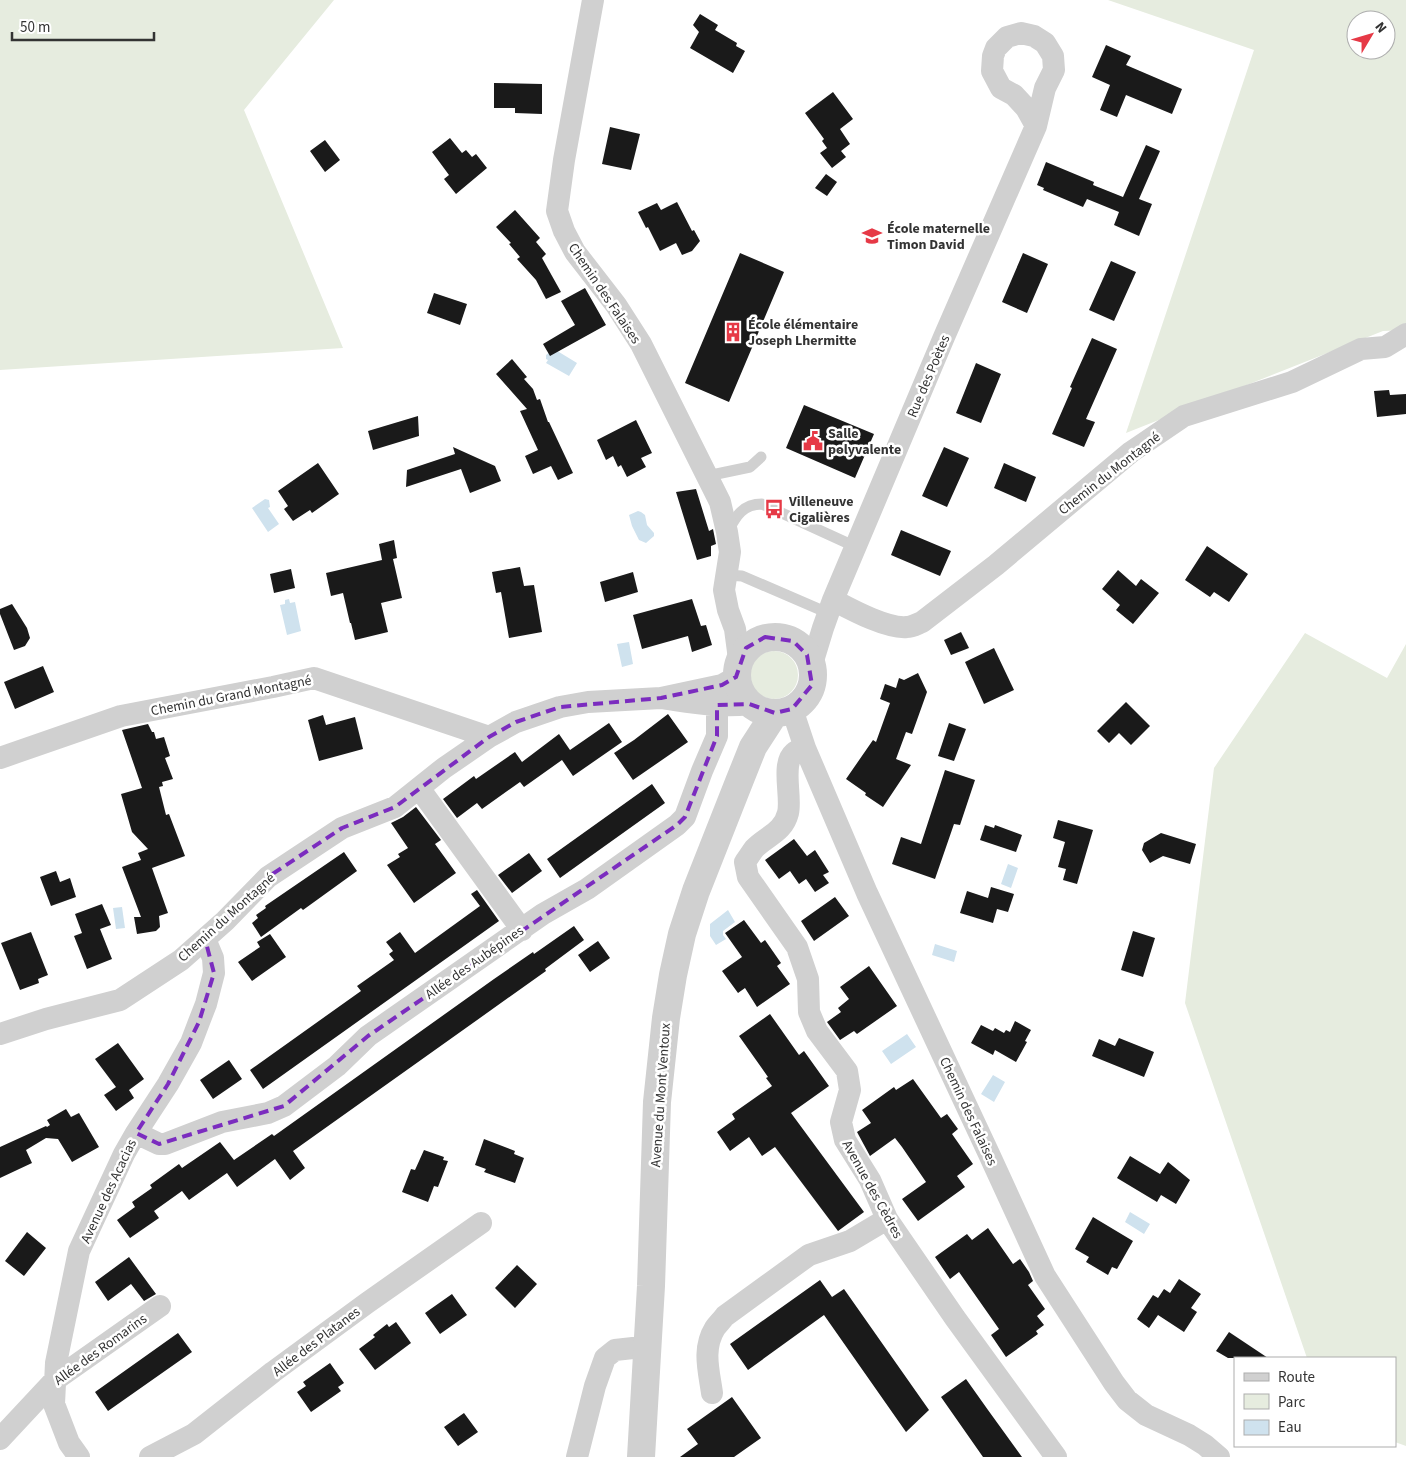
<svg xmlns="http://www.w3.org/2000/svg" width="1406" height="1457" font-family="'Source Sans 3',sans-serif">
  <rect width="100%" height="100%" fill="#fff"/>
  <path fill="#e6ecdf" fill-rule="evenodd" d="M0 0H334L244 110 343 348 0 370Z
    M1108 0H1406V330L1383 331 1126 433 1254 50ZM1356 20H1386V50H1356Z
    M1305 633 1387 678 1406 644V1446L1395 1442V1358H1307L1185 1003 1214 768Z
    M750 675a24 24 0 1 1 48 0a24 24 0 1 1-48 0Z"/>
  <path fill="#cfe2ee" d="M554 349 577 363 569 376 546 363 548 360 546 359V355Z
    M265 499 269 500 270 507 268 508 279 524 268 532 252 508Z
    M638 511 641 512 645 515 647 525 654 533V536L646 543 639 540 632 526 629 515Z
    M289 599 290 603 295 602 301 631 287 635 280 605 285 604V600Z
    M629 642 633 664 622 667 617 644Z
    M1008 864 1018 868 1011 888 1001 884Z
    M122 907 125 928 116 929 113 908Z
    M728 910 735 922 723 931V935L726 939 716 945 710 936V924Z
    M935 944 957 951 954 962 932 955Z
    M907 1034 916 1047 891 1064 882 1051Z
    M993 1075 1005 1082 994 1102 981 1094Z
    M1130 1212 1150 1224 1144 1234 1125 1222Z"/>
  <path fill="#1a1a1a" d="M700 14 718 25 715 30 737 43 736 46 745 51 733 73 690 48 699 32 693 25Z
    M1106 45 1131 56 1126 65 1182 89 1172 114 1126 95 1117 117 1100 110 1110 85 1092 77Z
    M494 83 542 84V114L515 113V108H494Z
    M833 92 853 119 840 129 850 144 841 151 846 157 832 168 820 153 827 148 822 141 824 139 805 113Z
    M610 127 640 134 631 170 602 164Z
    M450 138 462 153 466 150 472 157 476 154 487 168 456 194 444 179 449 175 432 152Z
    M325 140 340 160 325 172 310 151Z
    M1146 145 1160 151 1139 199 1152 204 1139 236 1114 225 1119 212 1087 199 1083 207 1043 190 1044 188 1037 185 1046 162 1094 182 1093 185 1123 197Z
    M826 174 837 182 827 196 815 188Z
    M677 202 692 231 694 230 700 241 692 251 682 255 676 243 660 251 648 227 646 228 638 212 657 203 661 210Z
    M515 210 540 238 536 242 546 254 542 258 561 292 546 299 536 280 517 259 520 257 509 244 511 243 496 227Z
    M740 253 784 272 729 402 685 383Z
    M1023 253 1048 264 1027 313 1002 302Z
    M1111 261 1136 272 1114 321 1089 310Z
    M585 288 606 325 550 356 543 344 575 325 561 301Z
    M434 293 467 304 460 325 427 313Z
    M1092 338 1117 349 1086 419 1095 422 1084 447 1052 434 1072 388 1070 387Z
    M512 359 527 377 524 379 533 389 537 400 540 399 548 422H549L573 473 558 480 551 466 533 474 525 456 538 450 520 411 527 409 496 374Z
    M976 363 1001 374 981 423 956 413Z
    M1389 390 1390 395 1406 394V414L1377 417 1374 391Z
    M804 405 874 434 855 478 786 448Z
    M418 416 419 436 373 450 368 431Z
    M636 420 652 453 641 458 646 467 627 477 621 465 618 467 613 456 606 460 597 440Z
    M453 447 495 466 501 481 470 493 461 469 406 487 407 470 455 454Z
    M944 447 969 458 947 507 922 496Z
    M318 463 339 494 312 513 310 510 293 521 284 509 288 506 278 491Z
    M1004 463 1036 477 1026 502 994 488Z
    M696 489 709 531 713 529 716 544 711 546V556L697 560 676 492Z
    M901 530 951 551 940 576 891 555Z
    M394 540 397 558 393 559 402 598 381 603 388 632 355 640 351 623H350L343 593 331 596 326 573 382 560 379 544Z
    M1207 546 1248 574 1229 602 1214 592 1210 597 1185 580Z
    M520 567 524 586 534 585 542 632 509 638 501 592 496 593 492 572Z
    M291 569 295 588 274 593 270 574Z
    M1118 570 1136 586 1141 579 1159 593 1133 624 1116 610 1120 605 1102 589Z
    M633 572 638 592 605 602 600 582Z
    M692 599 701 626 706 625 712 645 692 652 688 636 642 649 633 615Z
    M12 604 27 628 30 638 25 646 14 650 0 614V609Z
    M961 632 969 648 951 655 944 640Z
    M994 648 1014 690 984 704 965 662Z
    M43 666 54 692 15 709 4 682Z
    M918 673 927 692 912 734 906 732 896 759 911 765 883 807 865 795 866 793 846 779 873 740 876 742 890 703 880 699 885 684 896 688 899 678 904 680Z
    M1126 702 1150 726 1131 745 1119 733 1109 743 1097 731Z
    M668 714 688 742 633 780 614 753 634 740Z
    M323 715 326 725 355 717 363 749 319 761 308 720Z
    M609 723 622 742 573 776 562 760 524 787 520 782 482 809 477 803 457 818 443 799 474 776 476 779 515 752 522 762 559 734 570 750Z
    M949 723 966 729 954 761 938 756Z
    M148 724 152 732H154L156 739 164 737 170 756 165 758 173 779 162 782 163 786 159 787 166 815 169 814 185 856 152 868 168 913 159 916 160 927 156 931 137 934 134 917H141L122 867 141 860 138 853 148 849 132 832 121 794 142 788 122 730Z
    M945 770 975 780 960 825 954 824 935 879 892 864 901 837 921 844Z
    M652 784 665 803 560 878 547 859Z
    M416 807 441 840 435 844 456 873 414 903 387 865 400 857 398 854 408 848 391 823 403 817Z
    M1058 820 1093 830 1077 884 1063 880 1066 869 1058 867 1065 842 1053 838Z
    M985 825 994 828 995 825 1022 835 1016 852 980 840Z
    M1161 833 1196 844 1190 864 1163 856 1150 863 1142 850 1144 843Z
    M794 839 807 856 815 850 829 872 823 875 829 883 815 892 806 879 799 884 790 871 779 879 765 860Z
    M344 852 357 871 303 910 301 908 261 937 252 923 258 918 256 915 266 908 265 906Z
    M529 853 542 871 512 893 498 875Z
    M56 871 60 882 70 878 76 897 51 906 40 877Z
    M991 887 1014 894 1008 912 997 909 993 923 960 913 967 891 988 898Z
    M477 890 499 921 263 1089 250 1070 361 991 357 986 394 960 389 954 393 951 386 942 400 932 415 953 480 906 471 894Z
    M835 897 849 916 814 941 801 921Z
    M102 904 111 925 100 929 112 959 87 969 74 936 82 933 75 914Z
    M744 920 761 943 765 940 781 963 777 966 790 984 757 1007 745 988 738 993 722 971 742 957 725 933Z
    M574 926 584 940 545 969 546 971 293 1151 305 1168 290 1180 275 1159 237 1187 227 1173 189 1200 182 1191 154 1211 159 1218 130 1238 117 1220 135 1207 132 1202 152 1188 150 1185 179 1164 182 1168 220 1142 234 1160 272 1134 274 1136 494 979 533 952 534 954Z
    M1133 931 1155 938 1143 977 1121 970Z
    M31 932 48 975 38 979 39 983 20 990 1 943Z
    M270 934 286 957 252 981 238 962 260 947 257 942Z
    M598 941 610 958 590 972 578 955Z
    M869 966 897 1006 857 1034 854 1031 840 1040 827 1022 841 1012 838 1008 849 999 840 987Z
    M770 1014 799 1055 804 1051 829 1086 791 1113 864 1212 838 1231 775 1147 762 1156 749 1137 730 1151 717 1132 735 1119 732 1114 772 1086 766 1078 768 1077 739 1036Z
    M1015 1021 1031 1030 1025 1041 1027 1042 1016 1062 995 1050 993 1055 971 1043 981 1025 993 1031 995 1028 1004 1033 1006 1030 1010 1032Z
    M1119 1038 1154 1052 1144 1077 1092 1056 1099 1039 1115 1046Z
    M118 1043 144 1079 129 1090 134 1098 116 1111 104 1095 116 1087 95 1059Z
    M229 1060 242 1079 213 1099 200 1080Z
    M913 1079 941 1118 947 1114 958 1129 952 1134 973 1164 957 1176 965 1187 918 1221 902 1199 926 1182 902 1147 895 1138 870 1156 857 1132 871 1123 862 1110 894 1087 896 1090Z
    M66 1109 71 1117 79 1113 99 1147 72 1162 58 1139 46 1138 26 1150 32 1163 0 1178V1147L46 1126 47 1127 50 1125 47 1120Z
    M484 1139 515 1151 514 1154 524 1158 515 1183 484 1172 486 1169 475 1165Z
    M424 1150 444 1157 443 1160 448 1161 438 1187 434 1186 428 1202 402 1192 411 1169 415 1170Z
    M1130 1156 1160 1174 1168 1162 1190 1180 1176 1204 1161 1195 1157 1202 1117 1178Z
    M1093 1217 1133 1241 1117 1269 1112 1267 1108 1275 1086 1262 1089 1257 1075 1249Z
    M988 1228 1013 1264 1020 1259 1029 1272 1033 1281 1028 1285 1045 1309 1037 1316 1044 1325 1036 1331 1038 1334 1006 1357 991 1335 999 1329 959 1272 950 1279 935 1257 967 1234 972 1240Z
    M27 1232 46 1248 24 1276 5 1261Z
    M129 1257 156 1294 144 1301 131 1284 108 1301 95 1282Z
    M517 1265 537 1284 515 1308 495 1288Z
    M1179 1279 1201 1294 1191 1308 1197 1312 1184 1332 1158 1315 1149 1328 1137 1319 1153 1295 1158 1298 1164 1289 1170 1293Z
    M820 1280 832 1297 844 1289 929 1410 906 1432 824 1315 748 1370 730 1344Z
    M452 1294 467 1315 440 1334 425 1313Z
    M396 1322 411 1343 375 1370 359 1349 375 1337 373 1335 387 1324 389 1327Z
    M1229 1332 1268 1358H1228L1216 1351Z
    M178 1333 192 1352 108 1411 95 1392Z
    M330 1363 344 1383 338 1387 341 1391 311 1412 297 1392 306 1386 303 1382Z
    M966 1379 988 1410 1022 1457H983L941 1397Z
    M732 1397 761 1438 734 1457H680L698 1444 687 1429Z
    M464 1413 478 1432 458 1446 444 1427Z"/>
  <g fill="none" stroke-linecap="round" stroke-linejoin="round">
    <path stroke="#d0d0d0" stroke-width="11" d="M707 476 750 467 761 457
      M728 531C736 516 743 504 762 504L856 547
      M726 575 742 576 828 613"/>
    <path stroke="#d0d0d0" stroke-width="22" d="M593 0 564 160 557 211 564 231 575 252 616 305 641 344 720 502 727 532 730 552 724 590 728 610 735 629 739 659
      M833 600C852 610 887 629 907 627 912 627 917 624 922 622L996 565 1131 452 1184 416 1292 382 1361 349 1385 347 1406 334
      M812 664 823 628 833 600 944 337 1036 126 1045 88 1054 70 1053 56 1045 43 1034 36 1021 33 1007 37 996 48 993 56 992 71 1001 88 1014 95 1026 108 1036 126
      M736 677 722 685 661 698C690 702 720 708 749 704
      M792 709 805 748 867 893 989 1154 1045 1276 1114 1383 1127 1400 1146 1415 1189 1435 1205 1445 1219 1457
      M805 748C801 749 797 750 794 753 781 764 792 797 788 813 783 833 766 836 754 849 751 853 748 858 745 862L748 877 797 947 808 979 809 1012 817 1031 847 1071 850 1090 841 1122 845 1140 870 1180 887 1219 955 1318 1056 1457
      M0 758 121 716 273 687 314 678 489 737
      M419 788 522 930
      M0 1034 46 1019 120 1000 181 960 225 921 268 877 342 828 395 807 444 768 489 737 516 722 560 707 588 702 661 698
      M136 1133 159 1144H165L222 1122 268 1113 284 1106 337 1066 368 1036 543 914 587 889 677 825 685 817 702 771 717 736V697L722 685
      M712 1393C709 1371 702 1349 715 1328 718 1324 722 1320 725 1316L809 1255 850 1241 887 1219
      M0 1439 55 1380 160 1306
      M79 1457 69 1443 54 1404 56 1363 79 1251 124 1154 136 1133 168 1084 191 1043 199 1022 206 1004 214 973 213 958 205 939
      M150 1457 194 1434 273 1372 367 1303 481 1223
      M577 1457 595 1386 605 1358 615 1350 633 1348 646 1349"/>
    <path stroke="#d0d0d0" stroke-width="28" d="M737 675a38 38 0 1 1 76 0a38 38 0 1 1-76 0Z
      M641 1457 651 1286 657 1102 666 1018 673 975 682 934 696 891 739 782 753 747 775 713"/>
  </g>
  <path fill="none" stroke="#7b2cbf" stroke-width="4" stroke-dasharray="10 6" stroke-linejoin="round" d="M765 637 793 641 807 655 812 685 792 709 775 713 749 704 717 705V736L685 817 677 825 368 1036 284 1106 159 1144 136 1133 168 1084 199 1022 214 973 205 939 268 877 342 828 395 807 489 737 516 722 560 707 661 698 722 685 736 677 746 648Z"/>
  <defs>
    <symbol id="school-bare" viewBox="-9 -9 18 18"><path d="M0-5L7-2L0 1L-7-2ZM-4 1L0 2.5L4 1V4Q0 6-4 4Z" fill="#e63946" stroke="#fff" stroke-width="2.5" paint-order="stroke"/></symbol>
    <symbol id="building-bare" viewBox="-9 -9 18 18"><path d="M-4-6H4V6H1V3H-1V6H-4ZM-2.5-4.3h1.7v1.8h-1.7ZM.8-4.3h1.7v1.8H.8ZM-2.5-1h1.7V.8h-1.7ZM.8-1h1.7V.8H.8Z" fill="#e63946" stroke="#fff" stroke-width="2.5" paint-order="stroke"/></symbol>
    <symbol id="civic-bare" viewBox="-9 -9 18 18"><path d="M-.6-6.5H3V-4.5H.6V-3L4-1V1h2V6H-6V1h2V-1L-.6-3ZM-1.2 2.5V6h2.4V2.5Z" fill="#e63946" stroke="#fff" stroke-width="2.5" paint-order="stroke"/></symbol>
    <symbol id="bus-bare" viewBox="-9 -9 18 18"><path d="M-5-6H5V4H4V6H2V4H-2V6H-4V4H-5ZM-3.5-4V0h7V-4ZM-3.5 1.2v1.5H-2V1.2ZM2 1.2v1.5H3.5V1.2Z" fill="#e63946" stroke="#fff" stroke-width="2.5" paint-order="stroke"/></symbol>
  </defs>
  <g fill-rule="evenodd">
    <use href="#school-bare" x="858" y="222" width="28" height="28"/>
    <use href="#building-bare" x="719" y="318" width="28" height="28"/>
    <use href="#civic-bare" x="799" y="427" width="28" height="28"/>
    <use href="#bus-bare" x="760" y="495" width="28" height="28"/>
  </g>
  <g text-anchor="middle" stroke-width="5" stroke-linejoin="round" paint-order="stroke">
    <g font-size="14" font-weight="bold" fill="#333" stroke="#fff" text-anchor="start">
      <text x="887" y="233">École maternelle<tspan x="887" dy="16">Timon David</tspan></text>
      <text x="748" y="329">École élémentaire<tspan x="748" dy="16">Joseph Lhermitte</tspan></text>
      <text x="828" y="438">Salle<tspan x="828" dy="16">polyvalente</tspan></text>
      <text x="789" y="506">Villeneuve<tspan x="789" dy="16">Cigalières</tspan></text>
    </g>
    <g font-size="14" fill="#333" stroke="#fff">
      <text transform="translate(605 293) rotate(56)" y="5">Chemin des Falaises</text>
      <text transform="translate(928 376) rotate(-67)" y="5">Rue des Poètes</text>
      <text transform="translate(1109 473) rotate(-38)" y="5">Chemin du Montagné</text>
      <text transform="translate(231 695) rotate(-11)" y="5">Chemin du Grand Montagné</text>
      <text transform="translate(226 917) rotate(-42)" y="5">Chemin du Montagné</text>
      <text transform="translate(474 962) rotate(-35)" y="5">Allée des Aubépines</text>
      <text transform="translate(660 1095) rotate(-86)" y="5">Avenue du Mont Ventoux</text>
      <text transform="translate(969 1111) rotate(65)" y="5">Chemin des Falaises</text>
      <text transform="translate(873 1189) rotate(61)" y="5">Avenue des Cèdres</text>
      <text transform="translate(108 1191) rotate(-65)" y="5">Avenue des Acacias</text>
      <text transform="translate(316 1341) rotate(-37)" y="5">Allée des Platanes</text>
      <text transform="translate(100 1349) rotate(-36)" y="5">Allée des Romarins</text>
    </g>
  </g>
  <rect x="1234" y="1357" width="162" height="90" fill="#ffffff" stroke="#adadad"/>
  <rect x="1244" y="1373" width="25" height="8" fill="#d0d0d0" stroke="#adadad"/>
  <text x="1278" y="1382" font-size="15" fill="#333333">Route</text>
  <rect x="1244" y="1394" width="25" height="15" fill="#e6ecdf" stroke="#adadad"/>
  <text x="1278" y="1407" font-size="15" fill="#333333">Parc</text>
  <rect x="1244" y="1420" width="25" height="15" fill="#cfe2ee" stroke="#adadad"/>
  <text x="1278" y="1432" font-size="15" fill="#333333">Eau</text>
  <g transform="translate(1371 35) rotate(52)"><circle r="24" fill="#ffffff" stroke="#adadad"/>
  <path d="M0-4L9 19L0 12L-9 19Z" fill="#e63946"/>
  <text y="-8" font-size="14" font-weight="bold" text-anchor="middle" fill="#333333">N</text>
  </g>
  <path d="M12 32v8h142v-8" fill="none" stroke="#333333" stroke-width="2.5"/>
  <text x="20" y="32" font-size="15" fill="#333333" stroke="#ffffff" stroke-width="4" paint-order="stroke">50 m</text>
</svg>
